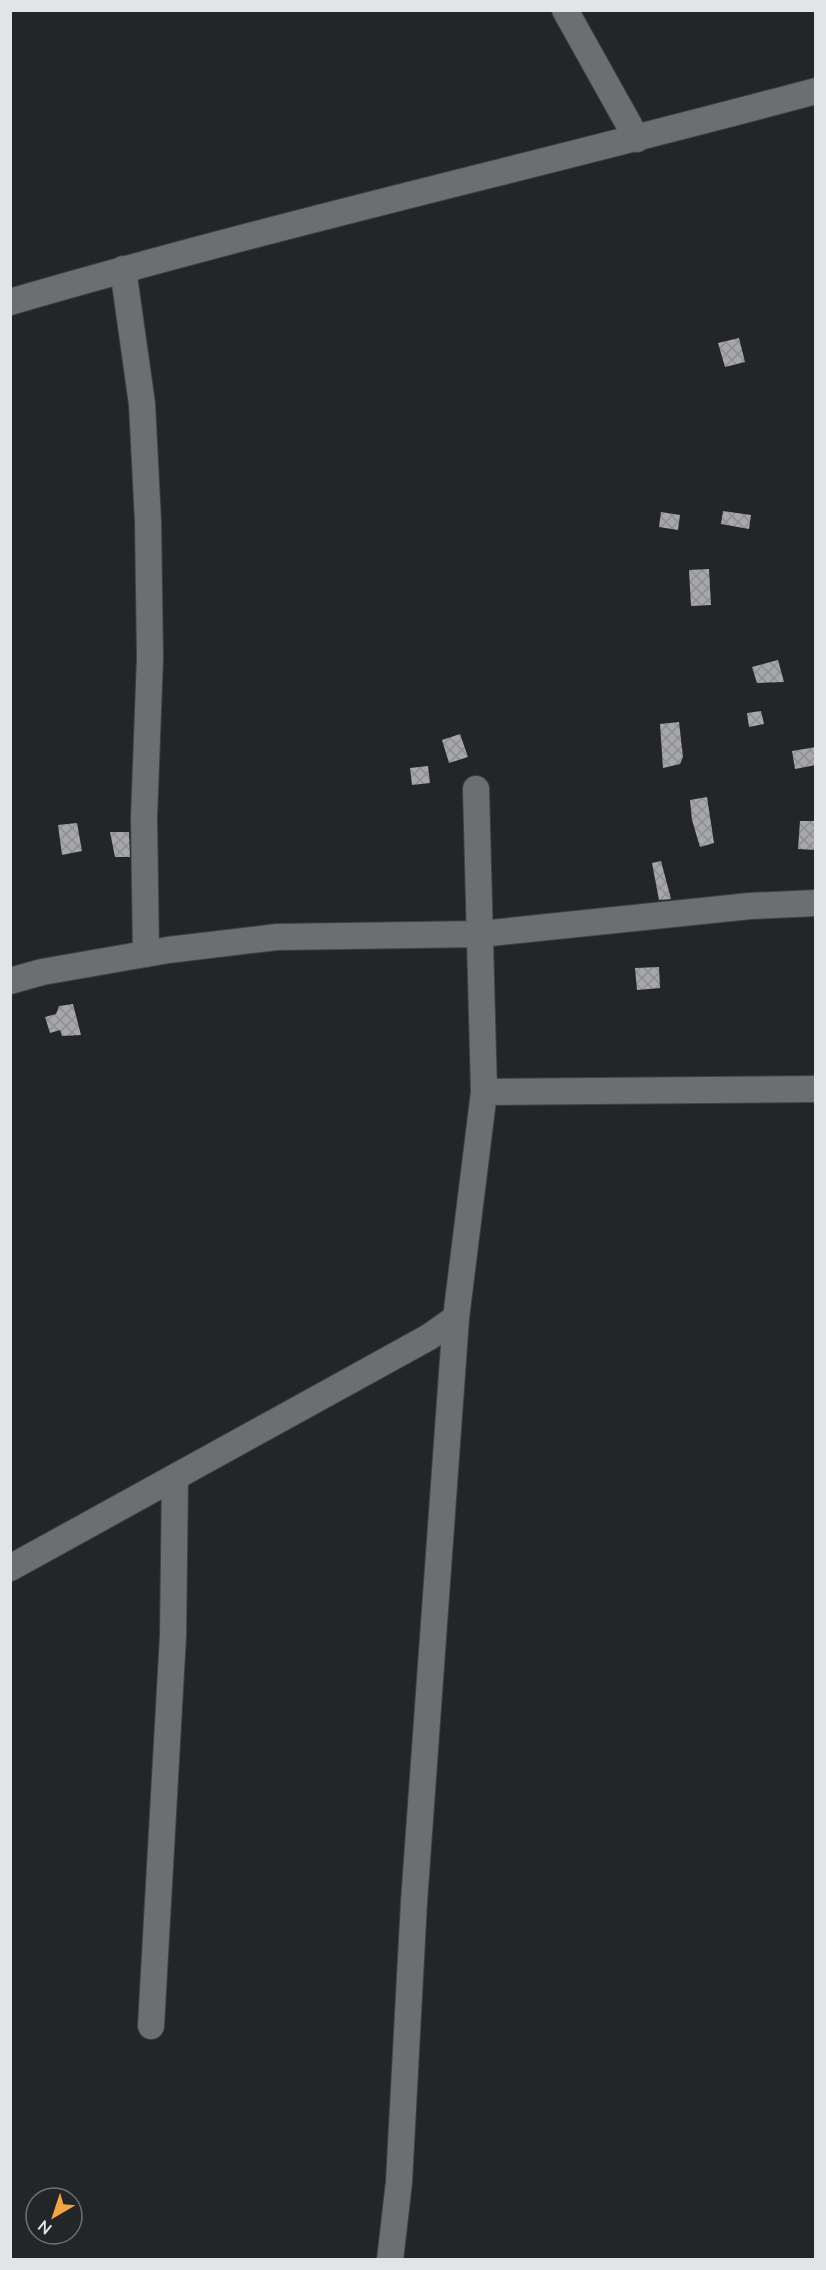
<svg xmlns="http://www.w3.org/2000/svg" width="826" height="2270" font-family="'Nunito Sans',sans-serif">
  <defs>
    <pattern id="building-cross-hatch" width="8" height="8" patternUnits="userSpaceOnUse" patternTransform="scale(1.5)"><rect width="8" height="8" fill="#a6a7aa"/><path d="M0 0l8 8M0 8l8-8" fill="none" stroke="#8e8e91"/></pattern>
  </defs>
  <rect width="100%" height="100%" fill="#242528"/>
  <path fill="url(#building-cross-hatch)" d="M739 338 745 362 725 367 718 343Z
    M723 511 751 515 749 529 721 524Z
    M661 512 680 515 678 530 659 527Z
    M709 569 711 605 691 606 689 570Z
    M778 660 784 682 757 683 752 667Z
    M761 711 764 724 749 727 747 713Z
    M679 722 683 757 680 764 663 768 660 724Z
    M460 734 468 757 449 763 442 740Z
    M816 747V765L795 769 792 751Z
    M428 766 430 783 412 785 410 768Z
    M707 797 714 843 700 847 692 820 690 800Z
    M800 821H816V850L798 849Z
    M77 823 82 851 62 855 58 825Z
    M110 832H129L130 857H115Z
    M661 861 671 899 659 900 652 863Z
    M659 967 660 988 637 990 635 968Z
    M73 1004 81 1035 62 1036 60 1030 50 1033 45 1017 56 1014 59 1006Z"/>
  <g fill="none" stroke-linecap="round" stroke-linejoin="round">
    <defs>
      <path id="minor" d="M565 10 637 139
        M123 269 142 404 148 521 150 658 144 818 146 954
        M10 302C277 224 548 163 816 91
        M10 981 42 972 168 950 277 937 481 934 750 906 816 903
        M484 1092 816 1089
        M10 1568 429 1337 456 1318
        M151 2026 173 1636 175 1478
        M390 2260 399 2182 414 1902 456 1318 484 1092 476 789"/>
    </defs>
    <use href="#minor" stroke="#404144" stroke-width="28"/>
    <use href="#minor" stroke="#6d6e71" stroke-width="26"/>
  </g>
  <rect width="826" height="2270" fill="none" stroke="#e3e4e6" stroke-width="24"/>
  <g transform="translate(54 2216) rotate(219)"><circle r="28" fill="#242528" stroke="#707174" stroke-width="1.5"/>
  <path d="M0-4.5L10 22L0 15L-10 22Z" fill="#f3a443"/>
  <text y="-9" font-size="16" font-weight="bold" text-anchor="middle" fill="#e3e4e6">N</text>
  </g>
</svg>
